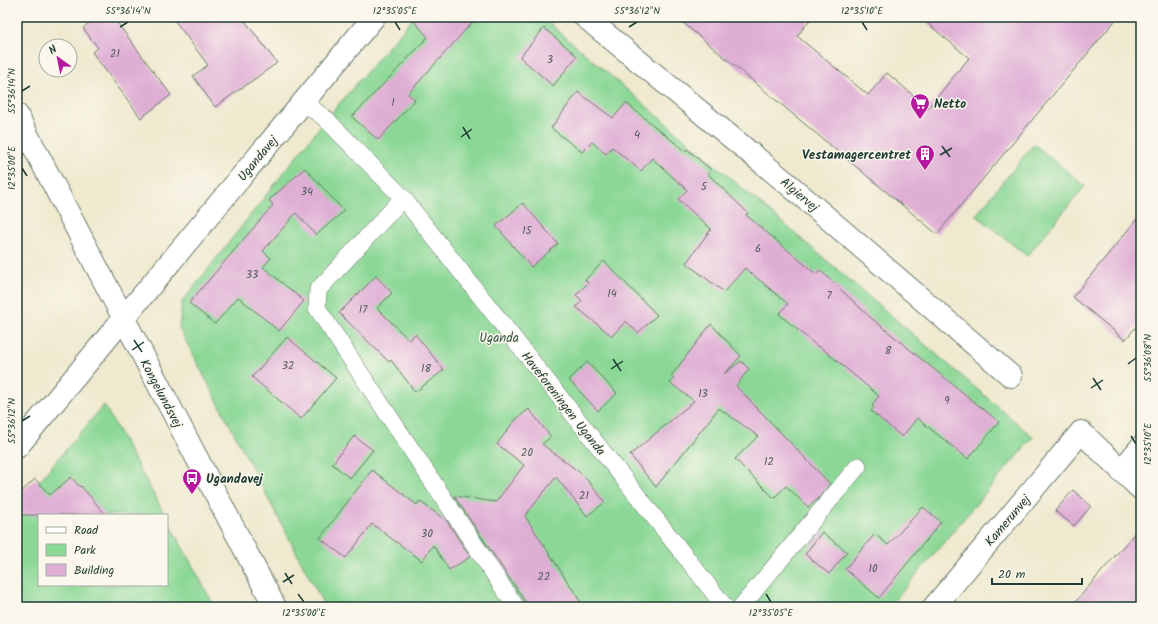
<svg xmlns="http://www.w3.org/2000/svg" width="1158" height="624" font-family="Kalam,sans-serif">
  <rect width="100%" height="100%" fill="#fbf7ec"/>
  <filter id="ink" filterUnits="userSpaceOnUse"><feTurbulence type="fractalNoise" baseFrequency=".025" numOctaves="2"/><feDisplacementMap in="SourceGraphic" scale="8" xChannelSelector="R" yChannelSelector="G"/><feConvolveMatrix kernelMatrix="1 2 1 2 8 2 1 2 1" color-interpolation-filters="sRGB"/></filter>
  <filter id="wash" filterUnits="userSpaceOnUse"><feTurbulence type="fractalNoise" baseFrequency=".012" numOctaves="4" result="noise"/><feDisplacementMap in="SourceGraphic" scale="16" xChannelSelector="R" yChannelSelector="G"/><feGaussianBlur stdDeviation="0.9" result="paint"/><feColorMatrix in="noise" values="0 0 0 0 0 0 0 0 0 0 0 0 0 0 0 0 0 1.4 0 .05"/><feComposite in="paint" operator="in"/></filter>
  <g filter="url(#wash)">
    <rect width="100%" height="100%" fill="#efe9cf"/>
    <path fill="#8bd896" stroke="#558a65" d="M414 17H542L1033 437 889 607H325L179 328 182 302 326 119Z
      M1034 144 1085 186 1027 256 976 215Z
      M104 405 165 515H39V585H167V519L215 607H17V507Z"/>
    <g id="blocks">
      <path fill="#dfaed5" d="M97 17H113L171 95 141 118 92 52 98 48 83 28Z
        M172 17H242L277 63 215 107 193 76 208 65Z
        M410 17H477L408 94 415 100 378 140 352 117 428 37Z
        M676 17H812L797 36 868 95 887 73 928 108 969 58 920 17H1118L937 234Z
        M544 28 577 56 553 86 520 57Z
        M578 92 613 118 626 103 685 151 687 149 711 170 708 174 748 213 746 215 816 274 820 270 870 317 999 422 968 459 917 418 902 437 871 411 874 407 872 405 879 396 819 346 818 347 779 314 788 304 745 268 724 292 686 263 711 229 678 199 687 190 652 158 641 171 612 147 606 154 592 142 582 152 551 128Z
        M305 168 344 211 316 235 296 213 263 251 271 258 263 267 304 301 279 331 238 297 215 324 189 303 273 205 269 200Z
        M523 203 558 244 531 267 496 226Z
        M1141 214V321L1125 340 1073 297Z
        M604 261 657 315 638 333 626 321 612 336 576 307 582 301 576 295 588 283 585 280Z
        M376 276 392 293 377 308 409 340 415 334 444 370 415 392 391 360 389 362 339 313Z
        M711 324 741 356 724 374 741 361 749 369 736 386 830 484 817 500 808 507 786 486 774 498 735 459 758 436 719 408 656 487 630 455 694 401 670 383 674 378 671 376Z
        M287 337 336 378 301 419 252 377Z
        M587 362 617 393 598 411 569 380Z
        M529 409 551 437 542 444 583 475 605 502 587 516 556 477 525 516 584 607H529L454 496 496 502 524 465 497 444 515 420Z
        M354 436 373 450 350 478 332 464Z
        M372 470 417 505 419 501 447 521 470 557 449 570 433 545 422 561 372 524 346 558 320 538Z
        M71 477 80 487 81 486 106 515H17V496L35 479 50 495Z
        M1073 490 1091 506 1074 526 1055 511Z
        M923 507 941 522 879 598 845 569 875 534 888 545Z
        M1141 526V607H1071Z
        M822 532 847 552 829 574 805 554Z"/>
    </g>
  </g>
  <g filter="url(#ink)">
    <use href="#blocks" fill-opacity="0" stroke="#68796a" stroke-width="1"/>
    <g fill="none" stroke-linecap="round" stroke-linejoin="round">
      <defs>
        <path id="lane" d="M303 102 326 119 403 198 725 607
          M403 198 318 290 317 308 516 607
          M741 607 858 466"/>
        <path id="street" d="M585 17 788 184 1011 376
          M17 447 123 319
          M1121 471 1141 447
          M934 607 1081 432 1141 489"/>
        <path id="secondary" d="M17 115 275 607
          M123 319 374 17"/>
      </defs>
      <use href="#lane" stroke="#68796a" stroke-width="18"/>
      <use href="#street" stroke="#68796a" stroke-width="24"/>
      <use href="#secondary" stroke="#68796a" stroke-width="24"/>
      <use href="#lane" stroke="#fff" stroke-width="17"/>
      <use href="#street" stroke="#fff" stroke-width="22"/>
      <use href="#secondary" stroke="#fff" stroke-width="22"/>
    </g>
  </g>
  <path fill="none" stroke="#1f3d34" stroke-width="1.5" d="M395 22 400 30M862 22 867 30M120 27 128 22M629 27 637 22M22 91 30 86M463 127 470 139M461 137 472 129M942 146 950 157M940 155 952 148M22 168 27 176M134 340 142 352M132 350 144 342M613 359 621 371M1128 364 1136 358M611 369 623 361M1093 378 1101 390M1091 388 1103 380M22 421 30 416M1131 436 1136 444M285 573 292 584M283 582 294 575M298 594 304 602M766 594 771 602"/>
  <defs>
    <symbol id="supermarket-pin" viewBox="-11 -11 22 30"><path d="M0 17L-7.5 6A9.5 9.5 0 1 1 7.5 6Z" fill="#b5179e" stroke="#fbf7ec"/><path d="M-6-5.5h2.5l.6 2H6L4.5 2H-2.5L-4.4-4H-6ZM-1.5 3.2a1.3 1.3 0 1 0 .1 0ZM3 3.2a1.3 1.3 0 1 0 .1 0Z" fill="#fff"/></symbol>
    <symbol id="building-pin" viewBox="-11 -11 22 30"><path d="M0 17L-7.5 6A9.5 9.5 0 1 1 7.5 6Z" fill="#b5179e" stroke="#fbf7ec"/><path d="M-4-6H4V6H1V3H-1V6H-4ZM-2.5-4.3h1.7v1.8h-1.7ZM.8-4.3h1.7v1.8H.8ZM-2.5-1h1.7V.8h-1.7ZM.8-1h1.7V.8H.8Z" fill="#fff"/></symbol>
    <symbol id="bus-pin" viewBox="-11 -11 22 30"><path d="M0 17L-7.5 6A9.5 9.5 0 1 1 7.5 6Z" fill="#b5179e" stroke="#fbf7ec"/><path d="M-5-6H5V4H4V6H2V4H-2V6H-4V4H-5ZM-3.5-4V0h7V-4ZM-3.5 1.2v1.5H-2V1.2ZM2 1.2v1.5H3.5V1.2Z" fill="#fff"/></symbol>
  </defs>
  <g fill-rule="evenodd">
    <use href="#supermarket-pin" x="909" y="92" width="22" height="30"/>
    <use href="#building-pin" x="914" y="143" width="22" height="30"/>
    <use href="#bus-pin" x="181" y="467" width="22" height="30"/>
  </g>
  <g text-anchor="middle" stroke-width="3" stroke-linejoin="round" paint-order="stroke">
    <g font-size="11" fill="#4f595c">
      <text x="115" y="57">21</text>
      <text x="550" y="63">3</text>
      <text x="393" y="106">1</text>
      <text x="637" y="138">4</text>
      <text x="704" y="190">5</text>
      <text x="307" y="195">34</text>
      <text x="527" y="234">15</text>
      <text x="758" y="252">6</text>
      <text x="252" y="278">33</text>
      <text x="612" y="297">14</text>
      <text x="829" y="299">7</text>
      <text x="363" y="313">17</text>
      <text x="888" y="354">8</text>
      <text x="288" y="369">32</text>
      <text x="426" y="372">18</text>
      <text x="703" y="397">13</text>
      <text x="947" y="404">9</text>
      <text x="527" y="456">20</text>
      <text x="769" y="465">12</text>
      <text x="584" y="499">21</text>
      <text x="427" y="537">30</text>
      <text x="873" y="572">10</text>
      <text x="544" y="580">22</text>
    </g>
    <g font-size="13" font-weight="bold" fill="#1f3d34" stroke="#fbf7ec" text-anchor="start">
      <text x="934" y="108">Netto</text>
      <text x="911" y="159" text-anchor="end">Vestamagercentret</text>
      <text x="206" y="483">Ugandavej</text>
    </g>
    <g font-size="13" fill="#1f3d34" stroke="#fbf7ec">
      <text transform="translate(257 158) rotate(-50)" y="5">Ugandavej</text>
      <text transform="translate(800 194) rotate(40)" y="5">Algiervej</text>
      <text transform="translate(162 393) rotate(62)" y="5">Kongelundsvej</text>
      <text transform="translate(564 403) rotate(52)" y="5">Haveforeningen Uganda</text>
      <text transform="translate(1007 520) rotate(-50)" y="5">Kamerunvej</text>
    </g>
    <g font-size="13" fill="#355c48" stroke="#fbf7ec">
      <text x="499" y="342">Uganda</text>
    </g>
  </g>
  <rect width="1158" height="624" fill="none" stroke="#fbf7ec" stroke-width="44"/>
  <rect x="38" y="514" width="130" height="72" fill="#fbf7ec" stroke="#a3ada2"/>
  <rect x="46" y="527" width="20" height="6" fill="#ffffff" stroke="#a3ada2"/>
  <text x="74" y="534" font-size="12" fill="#1f3d34">Road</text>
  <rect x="46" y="544" width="20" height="12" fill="#8bd896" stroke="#a3ada2"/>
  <text x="74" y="554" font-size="12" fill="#1f3d34">Park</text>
  <rect x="46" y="564" width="20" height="12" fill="#dfaed5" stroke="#a3ada2"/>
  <text x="74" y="574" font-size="12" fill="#1f3d34">Building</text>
  <g transform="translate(58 58) rotate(327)"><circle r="19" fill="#fbf7ec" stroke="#a3ada2"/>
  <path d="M0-3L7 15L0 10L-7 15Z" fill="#b5179e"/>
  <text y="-6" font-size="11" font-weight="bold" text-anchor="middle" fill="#1f3d34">N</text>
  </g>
  <path d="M992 578v6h90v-6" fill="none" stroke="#1f3d34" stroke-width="2"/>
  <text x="998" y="578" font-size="12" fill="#1f3d34" stroke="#fbf7ec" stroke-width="3" paint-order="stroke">20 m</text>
  <rect x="22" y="22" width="1114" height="580" fill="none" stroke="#1f3d34" stroke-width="1.5"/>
  <g font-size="10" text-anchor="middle" fill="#1f3d34">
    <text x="128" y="14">55°36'14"N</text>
    <text x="395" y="14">12°35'05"E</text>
    <text x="637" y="14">55°36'12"N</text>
    <text x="862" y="14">12°35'10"E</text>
    <text transform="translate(11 91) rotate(-90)" y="4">55°36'14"N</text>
    <text transform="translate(11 168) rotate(-90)" y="4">12°35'00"E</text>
    <text transform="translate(1147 358) rotate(-90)" y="4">55°36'08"N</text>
    <text transform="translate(11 421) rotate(-90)" y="4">55°36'12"N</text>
    <text transform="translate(1147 444) rotate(-90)" y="4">12°35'10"E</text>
    <text x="304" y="616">12°35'00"E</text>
    <text x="771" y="616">12°35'05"E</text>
  </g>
</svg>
